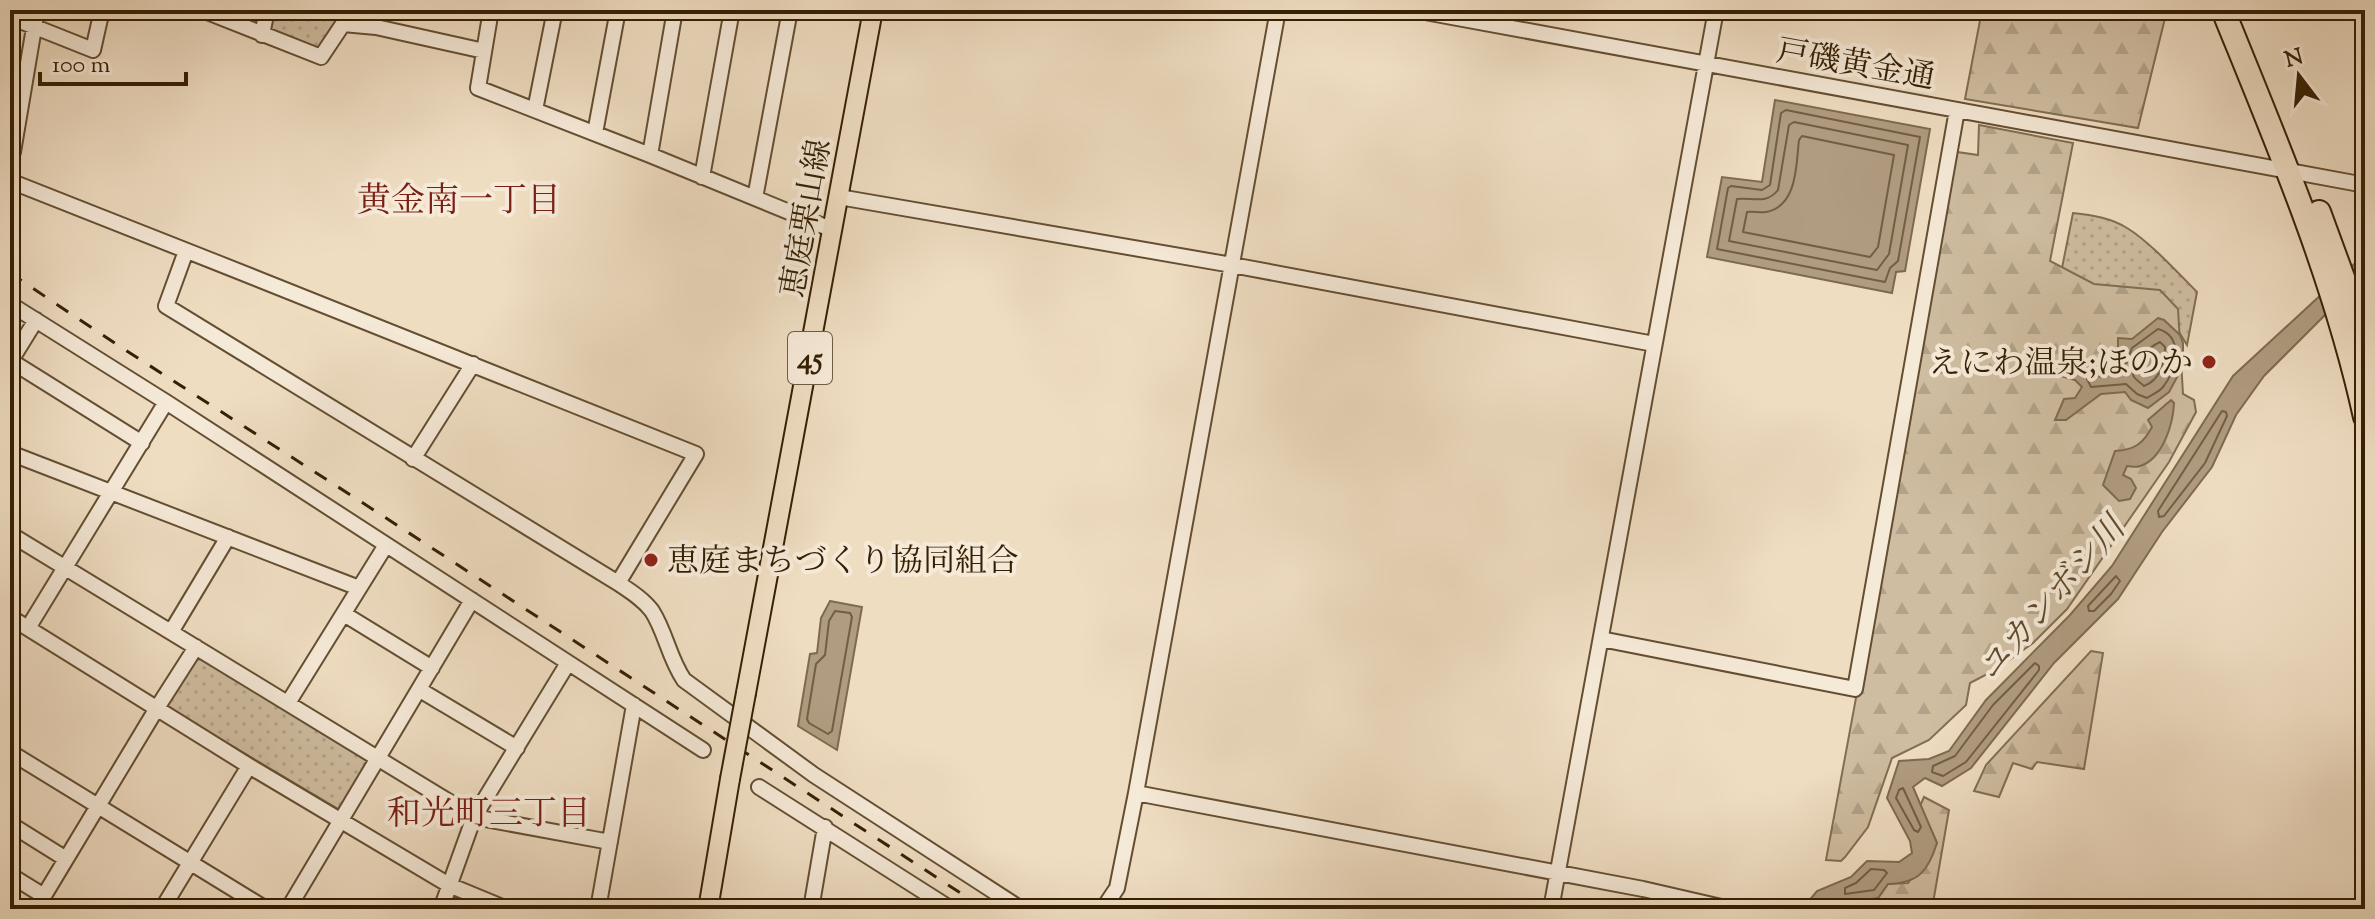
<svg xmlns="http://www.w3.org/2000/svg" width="2375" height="919" font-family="'Sorts Mill Goudy','Noto Serif JP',serif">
  <defs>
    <pattern id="grass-dots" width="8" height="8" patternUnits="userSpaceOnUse" patternTransform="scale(2)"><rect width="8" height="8" fill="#cfbda1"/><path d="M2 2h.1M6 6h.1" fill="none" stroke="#b2a289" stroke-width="1.8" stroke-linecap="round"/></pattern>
    <pattern id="forest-firs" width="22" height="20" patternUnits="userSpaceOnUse" patternTransform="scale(2)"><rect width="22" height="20" fill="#cfbda1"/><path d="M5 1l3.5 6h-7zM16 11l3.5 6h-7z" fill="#b2a289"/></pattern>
  </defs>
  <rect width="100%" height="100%" fill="#efddc2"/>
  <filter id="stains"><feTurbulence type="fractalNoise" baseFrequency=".0025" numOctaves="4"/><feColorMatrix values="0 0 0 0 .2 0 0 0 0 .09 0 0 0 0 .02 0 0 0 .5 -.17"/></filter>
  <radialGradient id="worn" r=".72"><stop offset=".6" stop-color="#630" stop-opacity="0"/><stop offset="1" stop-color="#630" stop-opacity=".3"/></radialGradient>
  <path fill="url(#grass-dots)" stroke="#826e52" stroke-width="2" d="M274 10H339L337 23 323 47 314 49 270 30Z
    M2073 213C2092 215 2111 218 2127 228 2150 242 2178 273 2197 292L2187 345 2171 319 2057 293Z
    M201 659 369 759 340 810 166 707 196 660Z"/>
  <path fill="url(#forest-firs)" stroke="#826e52" stroke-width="2" d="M1982 10H2167L2138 128 1965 99Z
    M1979 125 2073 143 2050 261 2094 284 2160 290 2178 309 2183 394 2194 400 2196 412 2169 462 2067 609 2033 643 1997 669 1970 683 1966 705 1929 740 1892 758 1868 827 1845 857 1841 861 1826 860 1957 152 1978 155Z
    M2091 651 2103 653 2084 769 2037 762 2032 769 2013 763 1999 797 1974 791 1986 765Z
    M1924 797 1949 810 1932 909H1841L1845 904 1878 898 1888 884 1908 883 1937 843 1920 806Z"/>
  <path fill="#b09c81" stroke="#7f6a4e" stroke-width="2" d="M1775 100 1930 129 1905 271 1896 272 1892 293 1707 257 1722 177 1762 182Z
    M2365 254V275L2264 376 2236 415 2212 467 2162 532 2118 599 2054 663 1971 768 1942 786 1925 778 1913 787 1937 843C1928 871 1919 883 1888 884L1878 898 1845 904 1841 909H1802L1817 891 1851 877 1867 861 1899 862 1912 853 1910 841 1887 798 1899 761 1929 759 1949 751 1986 700 2070 615 2112 566 2233 376Z
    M2158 318 2164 320 2180 335 2183 343V366L2169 392 2148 408 2131 400 2125 392 2101 394 2066 420H2055L2064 399 2075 398 2082 387 2075 380 2050 373 2059 364 2068 360C2089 365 2113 377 2123 350L2118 349V338L2132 339Z
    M2171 400 2174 403C2173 424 2163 459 2140 466 2136 468 2131 466 2127 466L2123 475 2131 479 2136 488 2130 499 2119 501 2103 485 2115 451C2134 450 2143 444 2152 427L2148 420Z
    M830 601 862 607 837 750 798 726 810 654 817 653 821 618Z"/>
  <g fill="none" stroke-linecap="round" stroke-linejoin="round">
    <path stroke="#725e42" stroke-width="2" d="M1786 110 1920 137 1898 261 1890 268 1885 282 1717 249 1728 188 1731 186 1762 190 1770 185 1781 113Z
      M1794 122 1908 145 1889 254 1877 270 1729 241 1737 199C1753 197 1766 205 1778 190L1789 125Z
      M1802 136 1894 155 1878 247 1870 257 1743 232 1747 212C1753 211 1760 213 1766 212 1798 206 1796 164 1799 140Z
      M2158 329C2184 336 2177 370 2163 387 2159 392 2151 395 2147 398L2137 394 2126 384 2091 387 2087 379 2088 375 2103 377 2116 373 2127 362 2132 348Z
      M2160 342 2165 347C2165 363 2160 380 2144 386 2141 383 2137 381 2134 377 2127 366 2151 346 2160 342Z
      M2222 411 2226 412 2227 416 2205 463 2164 516 2159 517 2158 511Z
      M2116 576 2120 581 2111 594 2094 611H2089L2088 606Z
      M835 611 850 613 852 617 832 731 828 734 809 723 807 719 816 664 825 655 829 621Z
      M2035 663 2039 666V670L1966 762 1943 776 1932 772 1933 766 1955 756 1993 705Z
      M1903 788 1921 827 1918 832 1914 830 1896 798 1899 790Z
      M1871 869 1884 870 1887 873 1874 890 1845 894V888L1856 883Z"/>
    <defs>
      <path id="minor" d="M202 10 321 57 343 24 376 27 484 51
        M491 10 478 88 650 155 833 230
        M1278 10 1136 793 1643 889 1730 909
        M1414 10 2365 185
        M10 17 93 50 102 10
        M262 35 267 10
        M535 110 555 10
        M595 133 618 10
        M10 151 13 152 37 10
        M650 155 675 10
        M702 177 732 10
        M10 181C239 271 467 362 696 454L618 583 166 306 186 251
        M839 197 1232 265 1654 344
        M755 198 790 10
        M10 304 166 402 703 750
        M11 361 142 443
        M10 362 36 320
        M10 453 359 588
        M413 459 473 364
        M10 534 474 817 610 842
        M618 583C630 591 643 599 652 611 666 633 669 658 684 680L814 775 1021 909
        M344 614 432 668
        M10 617 249 766 449 885 507 909
        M28 628 166 402
        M171 632 228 537
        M1601 639 1855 689 1957 110
        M420 690 517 748
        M288 703 386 545
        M10 752 266 909
        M759 787 951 909
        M10 824 66 859
        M10 875 44 896
        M36 909 157 708 196 647
        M162 909 249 766
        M288 909 472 600
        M441 909 474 817 568 663
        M598 909 634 705
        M811 909 825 827
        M1103 909 1117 888 1136 793
        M1551 909 1716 10"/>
      <path id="major" d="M746 693 873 10
        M708 909 730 779"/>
      <path id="highway" d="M2223 10C2277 143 2334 276 2365 417
        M2319 212 2352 302 2365 349"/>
    </defs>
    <use href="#minor" stroke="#644e32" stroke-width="18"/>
    <use href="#major" stroke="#351f02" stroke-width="22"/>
    <use href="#highway" stroke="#351f02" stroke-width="26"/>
    <use href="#minor" stroke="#f5e9d7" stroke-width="14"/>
    <use href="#major" stroke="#efddc2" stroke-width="18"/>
    <use href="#highway" stroke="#efddc2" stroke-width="22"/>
    <path stroke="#351f02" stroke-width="3" stroke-dasharray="14 14" stroke-linecap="butt" d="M10 273 116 344 363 503 985 909"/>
    <defs>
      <path id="major-bridge" d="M730 779 746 693"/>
    </defs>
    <use href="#major-bridge" stroke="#351f02" stroke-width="22" stroke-linecap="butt"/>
    <use href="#major-bridge" stroke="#efddc2" stroke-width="18"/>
  </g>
  <g fill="#8f2418" stroke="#f5e9d7" stroke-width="3">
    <circle cx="2209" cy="362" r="8"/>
    <circle cx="651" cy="560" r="8"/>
  </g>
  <g text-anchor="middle" stroke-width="8" stroke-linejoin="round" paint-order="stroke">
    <rect fill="#f5e9d7" stroke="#6f5c42" stroke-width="2" x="788" y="332" width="44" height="52" rx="6"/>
    <g font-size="30" font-weight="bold" fill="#351f02">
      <text x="810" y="368">45</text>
    </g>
    <g font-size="32" fill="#351f02" stroke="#f5e9d7">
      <text transform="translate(1856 63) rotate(10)" y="11">戸磯黄金通</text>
      <text transform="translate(805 218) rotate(-80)" y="11">恵庭栗山線</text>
    </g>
    <g font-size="32" fill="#351f02" stroke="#f5e9d7" text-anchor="end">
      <text x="2193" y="373">えにわ温泉;ほのか</text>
      <text x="667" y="571" text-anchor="start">恵庭まちづくり協同組合</text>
    </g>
    <g font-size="34" fill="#7a1f14" stroke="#f5e9d7">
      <text x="459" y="211">黄金南一丁目</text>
      <text x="489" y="824">和光町三丁目</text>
    </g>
    <g font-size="34" font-style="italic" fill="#604b2e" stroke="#f5e9d7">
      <text transform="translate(2050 598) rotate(-49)" y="12">ユカンボシ川</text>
    </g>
  </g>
  <rect width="2375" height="919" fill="none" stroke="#efddc2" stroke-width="40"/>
  <rect x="12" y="12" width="2351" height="895" fill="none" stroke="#351f02" stroke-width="4"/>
  <rect x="20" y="20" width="2335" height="879" fill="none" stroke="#351f02" stroke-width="2"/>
  <g transform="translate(2299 76) rotate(344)" stroke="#f5e9d7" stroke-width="6" paint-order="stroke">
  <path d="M0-6L14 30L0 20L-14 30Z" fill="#351f02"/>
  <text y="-12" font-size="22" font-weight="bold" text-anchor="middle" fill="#351f02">N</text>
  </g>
  <path d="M40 72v12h146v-12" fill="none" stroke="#351f02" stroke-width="4"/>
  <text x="52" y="72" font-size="24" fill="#351f02" stroke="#f5e9d7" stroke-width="6" paint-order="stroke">100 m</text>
  <rect width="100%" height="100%" filter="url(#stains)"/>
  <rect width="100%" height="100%" fill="url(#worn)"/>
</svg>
